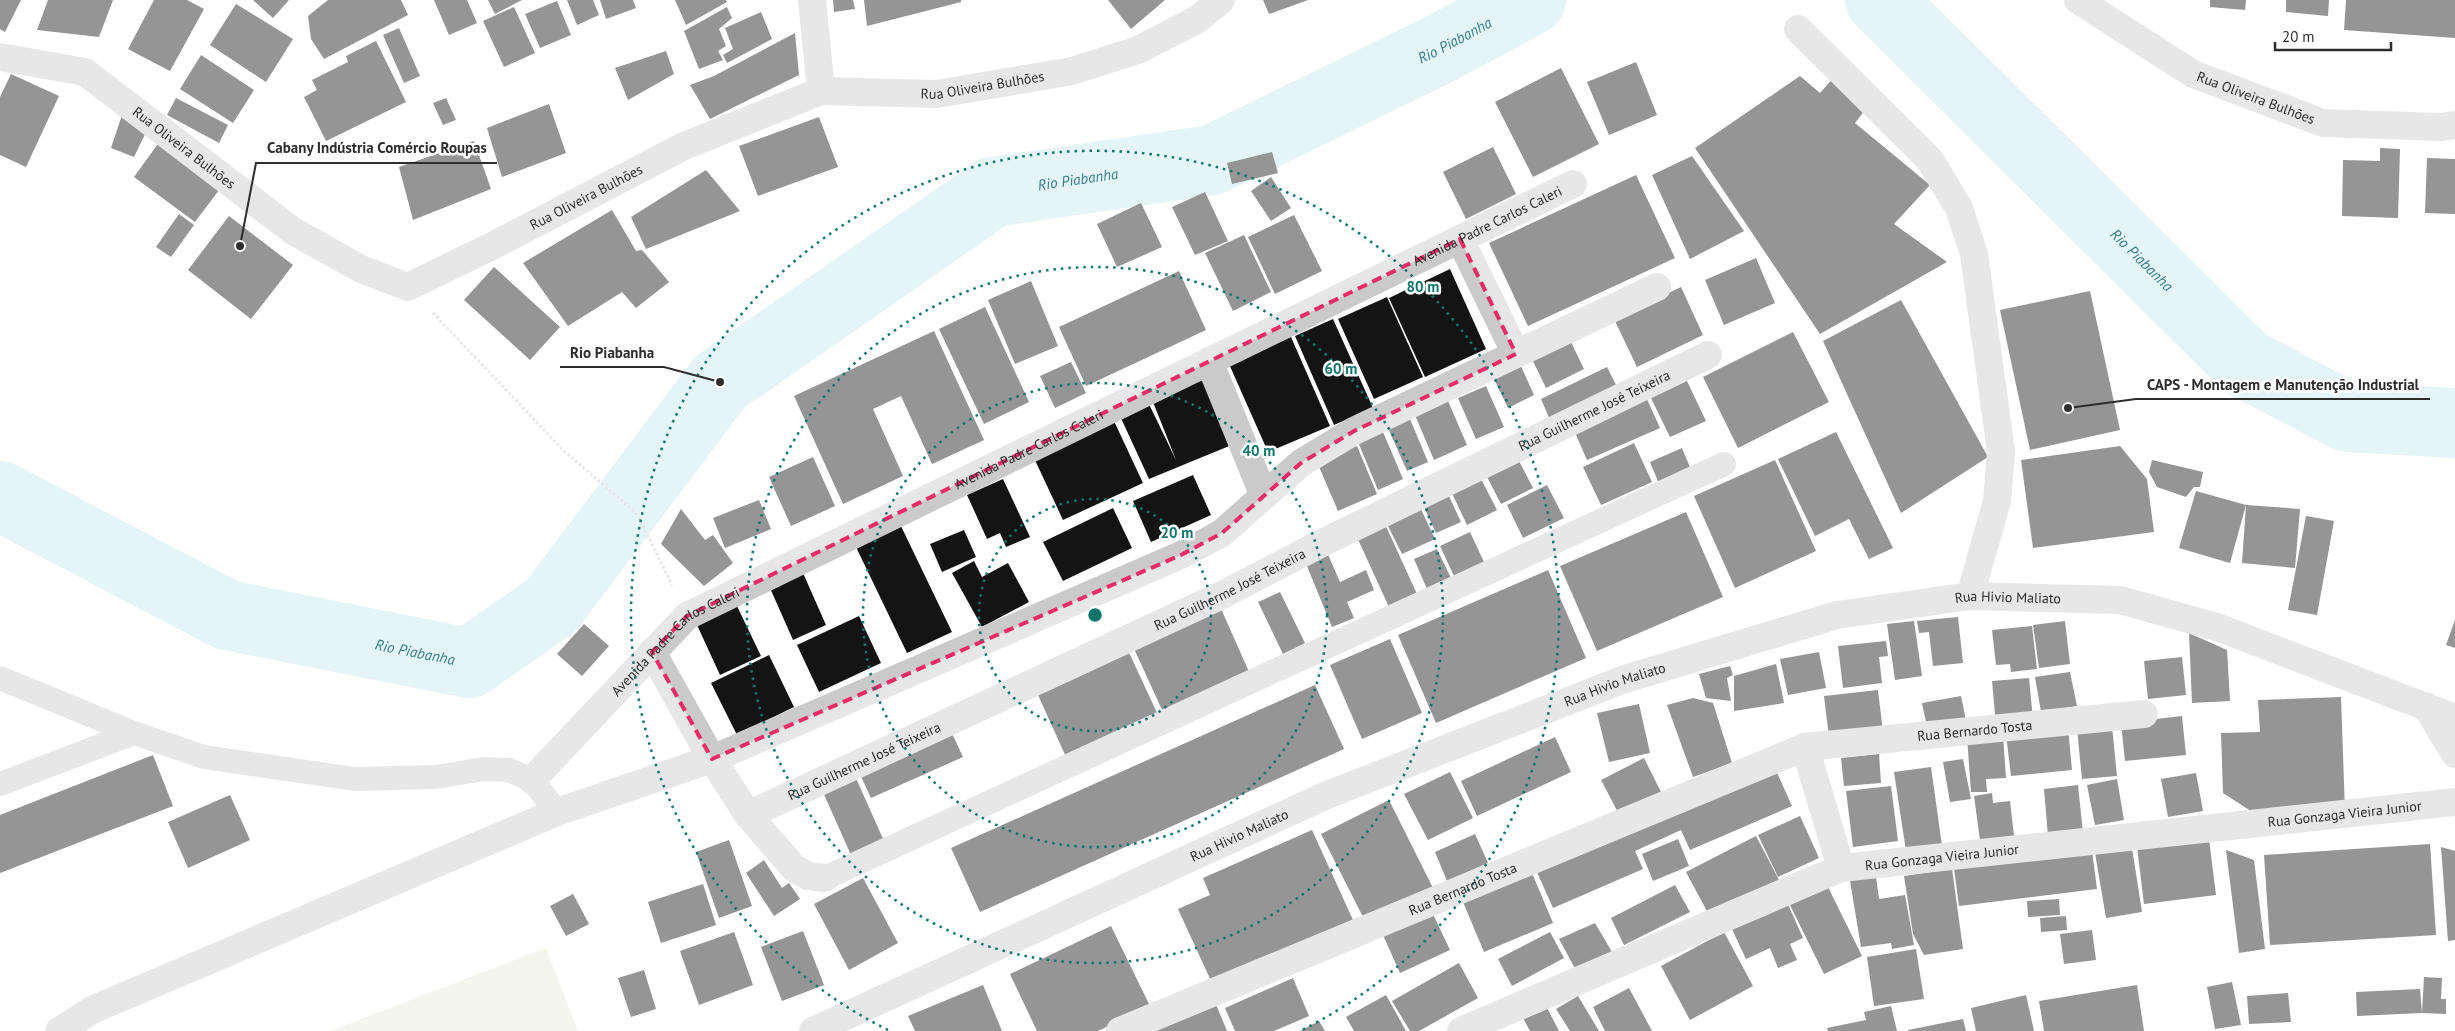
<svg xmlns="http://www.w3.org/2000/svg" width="2455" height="1031" font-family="'PT Sans',sans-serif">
  <rect width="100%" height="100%" fill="#fff"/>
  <path fill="#e7ebda" d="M546 948 578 1031H330Z"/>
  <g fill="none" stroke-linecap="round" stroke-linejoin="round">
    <g stroke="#c5e6ec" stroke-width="70">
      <path id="s1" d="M1880 0 2246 364 2348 417 2455 423"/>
      <path id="s2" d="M0 496 227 615 469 663 551 606 720 382 993 192 1212 160 1436 51 1531 0"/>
    </g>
  </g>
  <path fill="#141414" d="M0 0H21L5 32 0 29Z
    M48 0H113L99 37 37 30Z
    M154 0H187L204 9 170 71 128 49Z
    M253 0H289L273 18Z
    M328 0H401L408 15 324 59 311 39 308 16Z
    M434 0H467L477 23 449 35Z
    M488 0H522L495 14Z
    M567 0H593L599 15 577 25Z
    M600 0H633L636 8 606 19Z
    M675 0H726L727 2 686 25Z
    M833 0H853L855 9 834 12Z
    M864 0H961V2L867 26Z
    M1108 0H1165L1131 29Z
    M1263 0H1308L1269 14Z
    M2210 0H2246L2245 10 2210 7Z
    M2286 0H2329L2328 16 2286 12Z
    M2346 0H2455V38L2344 30Z
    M557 1 571 35 540 48 525 14Z
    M236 4 293 39 266 82 210 45Z
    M514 7 535 53 504 67 483 21Z
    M727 7 732 18 719 29 726 46 718 51 723 60 699 69 684 31Z
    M761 12 772 39 727 63 723 55 733 49 725 28Z
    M399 28 420 76 404 83 383 35Z
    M795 33 799 75 710 119 690 85 714 76Z
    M376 41 406 102 326 141 304 97 317 90 312 80 348 62 346 56Z
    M666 51 674 74 628 100 615 68Z
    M201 55 254 90 233 123 180 89Z
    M1636 62 1657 115 1609 135 1587 82Z
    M1561 68 1599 144 1533 177 1495 102Z
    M11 74 59 96 26 167 0 155V97Z
    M1800 76 1820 93 1835 76 1869 105 1855 123 1930 185 1894 224 1947 262 1820 334 1695 148Z
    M176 98 228 125 219 143 167 115Z
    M446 98 456 120 443 125 433 103Z
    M549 104 566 153 502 177 487 128Z
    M124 109 148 128 134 157 111 148Z
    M819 117 838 167 758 196 739 146Z
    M160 141 222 186 195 222 134 177Z
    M474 141 491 189 413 220 399 167Z
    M1493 147 1516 194 1466 219 1443 172Z
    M2380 148 2400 149 2398 218 2342 216 2343 160 2380 161Z
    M1272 152 1278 173 1232 184 1227 163Z
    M1692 156 1744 231 1690 259 1652 175Z
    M2427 158 2455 159V214L2425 213Z
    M706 170 740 211 646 249 631 217Z
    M1636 175 1675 258 1528 326 1489 243Z
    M1271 177 1291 208 1271 221 1251 191Z
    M1205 192 1228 241 1195 255 1172 207Z
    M1141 203 1162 247 1117 267 1097 224Z
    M612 210 636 251 642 250 669 282 636 308 622 292 568 326 523 263Z
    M179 214 194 225 171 257 156 247Z
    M1294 215 1322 271 1275 294 1248 237Z
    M229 216 293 265 251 319 188 270Z
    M1244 235 1271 292 1233 311 1205 253Z
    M1756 258 1775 303 1724 325 1705 280Z
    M494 267 560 327 530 360 464 300Z
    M1450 269 1486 349 1425 377 1389 298Z
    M1179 271 1206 330 1086 386 1059 327Z
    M1031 281 1058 346 1015 364 988 300Z
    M1681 287 1703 335 1637 367 1614 319Z
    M2090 291 2120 430 2030 450 2000 310Z
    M1387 297 1423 377 1374 399 1338 319Z
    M1901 300 1988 457 1901 513 1823 341Z
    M985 307 1029 402 984 424 939 329Z
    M1333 319 1373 408 1334 425 1295 336Z
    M934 331 984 440 932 464 901 396 873 409 903 476 843 504 794 396Z
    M1793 332 1829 402 1738 448 1703 377Z
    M1291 337 1330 426 1268 452 1229 364Z
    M1570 340 1584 369 1546 388 1532 359Z
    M1071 362 1086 393 1055 408 1040 376Z
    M1521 366 1534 395 1508 408 1494 379Z
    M1607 367 1618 389 1551 422 1541 399Z
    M1204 379 1234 444 1149 479 1120 416 1148 402 1176 460 1153 402Z
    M1687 381 1706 421 1670 437 1651 398Z
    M1486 386 1504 427 1476 439 1458 398Z
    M1646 397 1660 428 1587 460 1573 428Z
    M1448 401 1467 445 1434 460 1415 415Z
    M1410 419 1428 462 1407 471 1388 428Z
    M1114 421 1143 483 1063 520 1034 458Z
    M1383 432 1403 479 1378 490 1358 442Z
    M1836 432 1893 548 1869 559 1849 519 1815 536 1778 459Z
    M1634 443 1652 482 1601 505 1583 467Z
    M1357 446 1377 494 1338 511 1317 462Z
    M2120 446 2147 479 2154 532 2033 548 2021 460Z
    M1682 448 1692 472 1660 486 1650 462Z
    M813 457 835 506 791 526 769 477Z
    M1518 459 1533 488 1501 504 1486 475Z
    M1775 460 1816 551 1735 588 1694 496Z
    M2152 460 2203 472 2200 487H2194L2186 497 2157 487 2149 472Z
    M1193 475 1211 515 1151 542 1133 501Z
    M1479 475 1497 510 1467 525 1450 489Z
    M1003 479 1030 537 1006 547 1000 533 987 539 967 495Z
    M1547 485 1564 518 1523 538 1507 505Z
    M2196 491 2246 505 2230 563 2179 548Z
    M1448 494 1461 522 1436 533 1423 505Z
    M759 500 771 529 725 548 713 518Z
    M1418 503 1435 539 1402 554 1384 518Z
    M2246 505 2300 509 2295 568 2242 563Z
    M1113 508 1132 548 1063 581 1043 542Z
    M681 509 705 540 713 535 733 563 704 586 661 544Z
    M1686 512 1723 597 1597 651 1560 566Z
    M2306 516 2334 521 2317 615 2288 610Z
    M1384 522 1417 594 1389 607 1356 535Z
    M900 524 952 632 907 653 855 545Z
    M964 530 976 557 942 572 930 544Z
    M1470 532 1484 562 1454 576 1440 546Z
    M1437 549 1451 578 1427 589 1414 559Z
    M1326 550 1340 582 1366 570 1374 590 1347 602 1354 618 1332 627 1304 559Z
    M974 561 982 577 1008 563 1029 602 982 627 952 573Z
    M1548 570 1586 658 1436 723 1398 635Z
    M803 573 826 625 793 640 770 588Z
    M1280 592 1305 643 1283 654 1258 602Z
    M1218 602 1250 674 1163 712 1131 642Z
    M737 606 761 656 720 675 697 625Z
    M859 616 881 663 819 692 797 645Z
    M1958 617 1963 663 1933 666 1929 632 1919 633 1917 621Z
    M2455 620V648L2446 645Z
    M1914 621 1922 676 1895 680 1887 624Z
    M2065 621 2070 664 2039 668 2033 625Z
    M584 624 609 646 582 676 557 654Z
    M2032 626 2037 669 2011 672 2010 664 1996 665 1992 630Z
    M2189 633 2227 650 2230 701 2192 703Z
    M1390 639 1422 713 1362 739 1330 665Z
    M1886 641 1888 656 1879 657 1882 683 1843 688 1838 646Z
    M1125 644 1158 715 1066 757 1034 686Z
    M1819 652 1826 688 1788 695 1780 659Z
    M769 655 794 707 737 735 711 683Z
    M2182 657 2186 695 2148 699 2144 661Z
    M1776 664 1784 703 1734 711V676Z
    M1730 666 1733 675 1727 678 1731 701 1706 698 1699 674Z
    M2070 672 2077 706 2041 712 2035 677Z
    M2029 678 2033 720 1996 724 1992 681Z
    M1315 685 1344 749 980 912 951 848Z
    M1878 690 1883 732 1829 737 1824 696Z
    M1961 696 1967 725 1928 732 1922 703Z
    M2341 697 2345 811 2257 815 2223 793 2221 733 2260 732 2258 700Z
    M1693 698 1713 703 1732 763 1693 777 1667 705Z
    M1639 704 1650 753 1609 762 1597 713Z
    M2182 716 2186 755 2125 761 2121 723Z
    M2112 726 2117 776 2082 779 2077 729Z
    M949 727 963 757 871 798 857 768Z
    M2068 728 2072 770 2011 776 2006 734Z
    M2003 735 2006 778 1986 779 1987 792H1971L1967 737Z
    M1555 737 1571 772 1477 816 1461 781Z
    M1879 754 1881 783 1844 786 1841 758Z
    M153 755 173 806 0 873V815Z
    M1644 758 1664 798 1622 820 1601 780Z
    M1963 759 1971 799 1950 802 1943 762Z
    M1774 766 1792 806 1690 850 1681 830 1635 851 1643 869 1553 908 1536 870Z
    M1931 767 1942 846 1906 851 1894 772Z
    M1450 772 1473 818 1428 840 1404 794Z
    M2196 773 2203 811 2168 817 2161 779Z
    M855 776 884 841 851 855 822 790Z
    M2117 779 2124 820 2095 825 2087 785Z
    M2078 785 2083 833 2048 836 2044 789Z
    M1891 786 1898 841 1853 847 1846 791Z
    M1992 793 1993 803 2010 801 2014 836 1980 840 1974 796Z
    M230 795 250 840 188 868 168 822Z
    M1389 800 1433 888 1366 923 1321 834Z
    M1800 816 1819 858 1778 877 1758 835Z
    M1312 830 1353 920 1212 983 1178 909 1210 895 1203 878Z
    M1475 834 1488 863 1447 881 1435 852Z
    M1756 836 1779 880 1709 915 1686 872Z
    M1678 839 1689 866 1653 881 1642 854Z
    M2209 839 2216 895 2144 904 2137 847Z
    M729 840 752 906 719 918 696 852Z
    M2430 844 2436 935 2270 945 2264 855Z
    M2441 847 2455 851V940L2448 941Z
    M2132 848 2142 912 2106 918 2095 853Z
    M2226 850 2254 860 2265 949 2239 953Z
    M2092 851 2097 889 1959 906 1954 868Z
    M764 860 782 888 789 883 800 899 774 916 746 873Z
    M1952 869 1963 949 1924 955 1913 934 1904 876Z
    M1532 873 1553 923 1484 952 1463 902Z
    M1876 877 1879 899 1905 895 1914 945 1892 949 1891 943 1861 947 1850 881Z
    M863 878 898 943 849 970 814 904Z
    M703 884 716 925 661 943 648 902Z
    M1675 885 1690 912 1624 945 1611 918Z
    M1828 887 1862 956 1824 974 1790 905Z
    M573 894 589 924 566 936 550 906Z
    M2059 899 2060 915 2028 917 2027 901Z
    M1787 902 1803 938 1790 944 1797 960 1778 968 1770 948 1746 959 1731 927Z
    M1432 912 1450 950 1400 973 1383 935Z
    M2066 916 2067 930 2041 932 2040 918Z
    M1595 923 1612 952 1577 972 1559 939Z
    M1111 926 1150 1006 1098 1031H1037L1010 974Z
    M2092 930 2096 960 2064 964 2060 934Z
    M803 931 824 985 782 1001 761 947Z
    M734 932 753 985 699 1005 680 951Z
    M1550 932 1564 958 1512 986 1498 959Z
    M1724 932 1753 986 1690 1020 1661 966Z
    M1916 949 1924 999 1874 1006 1867 957Z
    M1459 963 1478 998 1419 1031H1410L1392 1001Z
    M644 970 656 1009 631 1017 618 978Z
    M2424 977 2442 978 2441 999H2446V1014L2422 1013Z
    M1293 978 1309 1016 1274 1031H1235L1225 1008Z
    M2232 982 2241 1025 2215 1029 2207 987Z
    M983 985 1002 1031H915L908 1016Z
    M2137 985 2144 1031H2044L2039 1001Z
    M1629 988 1652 1031H1605L1593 1007Z
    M2420 989 2422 1013 2357 1016 2356 992Z
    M2288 993 2291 1022 2249 1024 2247 996Z
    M1386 995 1406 1031H1354L1346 1017Z
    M2026 995 2034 1031H1976L1971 1008Z
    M1578 996 1599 1031H1570L1556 1009Z
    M1215 1002 1227 1031H1148Z
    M1544 1002 1559 1031H1530L1521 1014Z
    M1891 1006 1897 1031H1828L1827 1028 1866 1020 1864 1012Z
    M1963 1019 1966 1031H1908V1030Z
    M1319 1021 1325 1031H1300Z"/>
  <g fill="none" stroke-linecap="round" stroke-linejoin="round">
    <path stroke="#cacaca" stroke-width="3" stroke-dasharray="2.5 2.5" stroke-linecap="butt" d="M433 313 564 451 637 514 672 585"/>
    <path stroke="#cacaca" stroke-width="24" d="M0 678 134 733 204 757 355 779 436 777 484 769 509 770 532 780 557 812
      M0 784 134 733
      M825 878 1724 464"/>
    <g stroke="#cacaca" stroke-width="28">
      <path d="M812 0 821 91"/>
      <path id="s3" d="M2078 0 2193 74 2323 123 2441 127 2455 125"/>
      <path d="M1798 29 1930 160 1959 208 1974 254 2001 452 1997 501 1970 596"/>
      <path id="s4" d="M0 57 85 72 293 231 361 269 408 287 496 244 684 146 821 91 937 94 1072 71 1138 50 1198 19 1221 0"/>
      <path d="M1460 239 1516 354"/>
      <path d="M1209 361 1263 494"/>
      <path d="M652 652 712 759 748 815 794 868 808 876 825 878"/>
      <path d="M2426 706 2455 754"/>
      <path d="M1805 747 1841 868"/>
      <path id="s5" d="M532 780 687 616 1573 184"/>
      <path id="s6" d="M748 815 1222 595 1324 542 1708 355"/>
      <path d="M59 1031 92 1010 557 812 712 759 1181 555 1222 533 1301 463 1354 431 1657 287"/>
      <path id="s7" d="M1120 1031 1805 747 2144 714"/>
      <path id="s8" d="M1461 1031 1841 868 2455 802"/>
    </g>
    <path stroke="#cacaca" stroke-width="28" id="s9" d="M813 1031 1327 795 1622 680 1837 615 1970 596 2120 600 2217 627 2455 718"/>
  </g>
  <path d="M0 0H2455V1031H0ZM1460 239 1516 354 1354 431 1301 463 1222 533 1181 555 712 759 652 652 687 616Z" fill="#fff" fill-opacity=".55" fill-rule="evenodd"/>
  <path fill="none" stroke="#e92a67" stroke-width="4" stroke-dasharray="10 6" stroke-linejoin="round" d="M1460 239 1516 354 1354 431 1301 463 1222 533 1181 555 712 759 652 652 687 616Z"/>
  <g fill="none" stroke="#0f766e" stroke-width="2.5" stroke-dasharray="2.5 5">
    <circle cx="1095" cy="615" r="116"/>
    <circle cx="1095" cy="615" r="232"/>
    <circle cx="1095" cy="615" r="348"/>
    <path d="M888 1030A464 464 0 1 1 1302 1030"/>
  </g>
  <g text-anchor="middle" stroke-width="5" stroke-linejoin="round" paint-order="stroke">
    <g font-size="14" fill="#2d2d2d" stroke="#fff">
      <text dy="5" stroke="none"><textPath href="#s4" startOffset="1096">Rua Oliveira Bulhões</textPath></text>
      <text dy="5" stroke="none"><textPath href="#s3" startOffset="204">Rua Oliveira Bulhões</textPath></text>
      <text dy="5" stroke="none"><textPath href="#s4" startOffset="211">Rua Oliveira Bulhões</textPath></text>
      <text dy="5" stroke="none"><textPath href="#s4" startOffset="676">Rua Oliveira Bulhões</textPath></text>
      <text dy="5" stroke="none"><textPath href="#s5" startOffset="1116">Avenida Padre Carlos Caleri</textPath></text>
      <text dy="5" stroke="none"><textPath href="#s6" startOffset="938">Rua Guilherme José Teixeira</textPath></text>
      <text dy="5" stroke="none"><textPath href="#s5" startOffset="606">Avenida Padre Carlos Caleri</textPath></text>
      <text dy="5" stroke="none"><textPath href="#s6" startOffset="532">Rua Guilherme José Teixeira</textPath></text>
      <text dy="5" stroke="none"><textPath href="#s9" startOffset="1279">Rua Hivio Maliato</textPath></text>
      <text dy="5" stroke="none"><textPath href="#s5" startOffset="201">Avenida Padre Carlos Caleri</textPath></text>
      <text dy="5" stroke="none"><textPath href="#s9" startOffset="874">Rua Hivio Maliato</textPath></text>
      <text dy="5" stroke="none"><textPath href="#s7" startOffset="912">Rua Bernardo Tosta</textPath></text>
      <text dy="5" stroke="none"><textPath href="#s6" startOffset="128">Rua Guilherme José Teixeira</textPath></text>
      <text dy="5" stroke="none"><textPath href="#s8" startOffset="920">Rua Gonzaga Vieira Junior</textPath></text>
      <text dy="5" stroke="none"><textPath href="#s9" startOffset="469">Rua Hivio Maliato</textPath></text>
      <text dy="5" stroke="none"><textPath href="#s8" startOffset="515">Rua Gonzaga Vieira Junior</textPath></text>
      <text dy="5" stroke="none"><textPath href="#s7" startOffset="371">Rua Bernardo Tosta</textPath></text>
    </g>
    <g font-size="15" font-style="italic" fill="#377e8b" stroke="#fff">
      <text dy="5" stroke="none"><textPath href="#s2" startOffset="1708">Rio Piabanha</textPath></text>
      <text dy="5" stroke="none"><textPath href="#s2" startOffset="1302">Rio Piabanha</textPath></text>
      <text dy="5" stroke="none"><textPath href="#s1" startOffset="369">Rio Piabanha</textPath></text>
      <text dy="5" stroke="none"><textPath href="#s2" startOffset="448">Rio Piabanha</textPath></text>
    </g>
  </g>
  <circle cx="1095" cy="615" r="8" fill="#0f766e" stroke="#fff" stroke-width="2.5"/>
  <g font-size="15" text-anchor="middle" font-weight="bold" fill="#0f766e" stroke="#fff" stroke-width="5" stroke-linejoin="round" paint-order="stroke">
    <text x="1423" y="292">80 m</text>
    <text x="1341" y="374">60 m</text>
    <text x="1259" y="456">40 m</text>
    <text x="1177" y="538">20 m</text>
  </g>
  <path fill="none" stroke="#2d2d2d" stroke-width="2" d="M240 246L256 163H497M720 382L664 367H560M2068 408L2136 399H2430"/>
  <g fill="#2d2d2d" stroke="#fff" stroke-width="2">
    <circle cx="240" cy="246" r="5"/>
    <circle cx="720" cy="382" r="5"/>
    <circle cx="2068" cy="408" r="5"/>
  </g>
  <g font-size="15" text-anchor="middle" font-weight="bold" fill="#2d2d2d" stroke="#fff" stroke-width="5" stroke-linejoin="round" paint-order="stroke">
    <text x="377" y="153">Cabany Indústria Comércio Roupas</text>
    <text x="612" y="358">Rio Piabanha</text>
    <text x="2283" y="390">CAPS - Montagem e Manutenção Industrial</text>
  </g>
  <path d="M2275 42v8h116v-8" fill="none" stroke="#2d2d2d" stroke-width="2.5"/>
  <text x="2282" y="42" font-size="15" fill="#2d2d2d" stroke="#ffffff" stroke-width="4" paint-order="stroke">20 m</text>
</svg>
